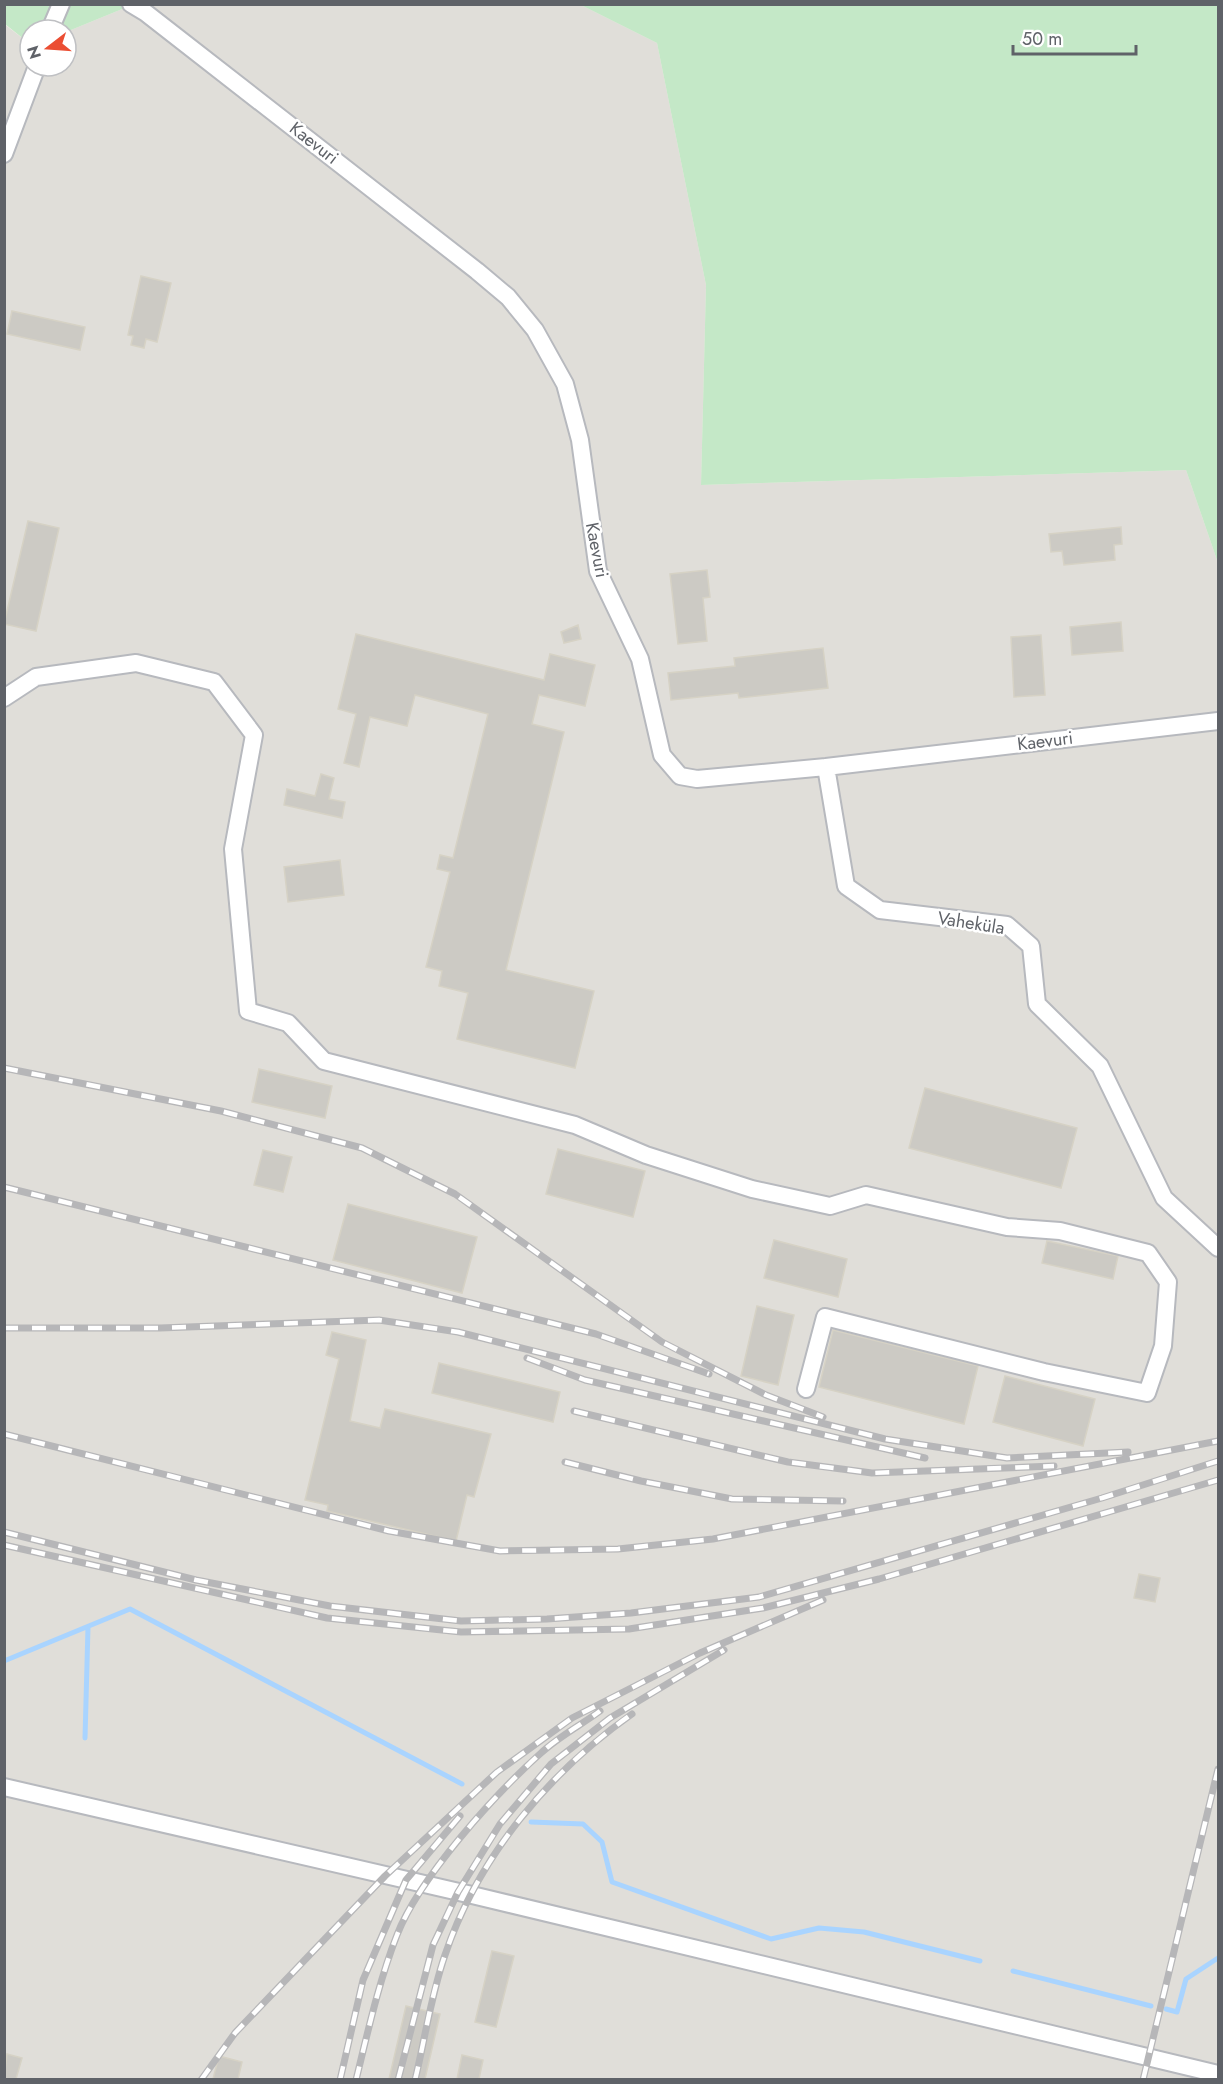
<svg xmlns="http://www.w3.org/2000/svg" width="1223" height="2084" font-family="Jost,sans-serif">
  <rect width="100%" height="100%" fill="#f1efe7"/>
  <path fill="#e0ded9" d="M132 5H581L657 43 706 285 701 485 1186 470 1218 563V2079H5L4 24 30 44V66H66V32Z"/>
  <path fill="#c4e8c7" d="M4 5H132L66 32 30 30V44L5 24Z
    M581 5H1218V563L1186 470 701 485 706 285 657 43Z"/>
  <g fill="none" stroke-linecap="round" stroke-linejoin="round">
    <path stroke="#a9d4ff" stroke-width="5" d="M4 1661 130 1609 462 1784
      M85 1738 88 1627
      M531 1822 583 1824 602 1842 612 1882 771 1939 819 1928 864 1932 980 1961
      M1013 1971 1151 2006
      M1166 2009 1177 2012 1186 1979 1218 1958"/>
  </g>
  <path fill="#cccac4" stroke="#d6d2c5" stroke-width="1.5" d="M141 276 171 283 157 342 146 339 144 348 131 345 133 336 128 335Z
    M12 311 85 327 80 350 7 334Z
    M28 521 59 528 36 631 4 624Z
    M1121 527 1122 544 1114 545 1115 560 1064 565 1062 551 1051 552 1049 534Z
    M707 570 710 597 703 598 707 641 678 644 670 574Z
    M1121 622 1123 651 1072 655 1070 627Z
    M578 625 581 639 564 643 561 632Z
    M356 634 544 680 550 654 595 665 585 706 539 695 532 724 564 732 506 970 594 991 575 1068 457 1039 468 993 439 986 442 971 426 967 450 872 437 869 440 855 453 858 488 714 415 695 407 726 370 717 359 767 344 763 356 714 338 709Z
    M1041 635 1045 695 1014 697 1011 637Z
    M823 648 828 688 739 698 738 693 671 700 668 673 735 666 734 658Z
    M321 774 334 778 329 799 345 802 342 818 284 805 287 789 315 796Z
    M340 860 344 895 288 902 284 867Z
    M259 1069 332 1086 325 1118 252 1102Z
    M925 1088 1077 1128 1061 1188 909 1148Z
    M558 1149 645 1171 633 1217 546 1194Z
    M263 1150 292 1157 283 1192 254 1185Z
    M348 1204 477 1237 462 1293 333 1260Z
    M774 1240 847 1259 838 1297 764 1278Z
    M1047 1241 1118 1256 1113 1279 1042 1263Z
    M757 1306 794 1315 778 1385 741 1376Z
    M833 1330 978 1366 964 1424 819 1387Z
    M332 1332 366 1340 350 1421 380 1428 385 1409 491 1434 474 1497 467 1495 456 1541 327 1511 328 1505 305 1500 339 1359 326 1355Z
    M439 1363 560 1392 553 1422 432 1393Z
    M1005 1376 1095 1399 1083 1446 993 1422Z
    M1139 1574 1160 1578 1155 1602 1134 1598Z
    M492 1951 514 1956 496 2027 475 2022Z
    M406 2006 440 2014 425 2079H389Z
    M7 2054 22 2058 16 2079H4Z
    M462 2055 483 2060 479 2079H457Z
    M219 2056 242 2062 238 2079H213Z"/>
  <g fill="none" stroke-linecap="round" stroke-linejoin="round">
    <defs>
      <path id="minor" d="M131 4 146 13 477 271 508 297 535 330 565 384 580 440 598 571 640 659 662 755 680 776 697 779 826 767 1218 721
        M50 30 61 4
        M4 154 37 66
        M4 698 36 677 136 663 214 682 254 735 233 849 248 1011 288 1023 324 1061 575 1125 646 1155 752 1189 830 1206 866 1195 1007 1227 1060 1231 1148 1253 1168 1282 1163 1346 1147 1393 1044 1372 825 1317 806 1389
        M826 767 846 886 880 910 1007 925 1031 946 1037 1004 1100 1066 1164 1198 1218 1248
        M4 1787 472 1895 1218 2074"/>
    </defs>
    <use href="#minor" stroke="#b7b9be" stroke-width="20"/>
    <use href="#minor" stroke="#fff" stroke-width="16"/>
    <defs>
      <path id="rail" d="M4 1068 221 1111 362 1148 455 1194 662 1342 766 1395 823 1417
        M4 1187 596 1334 709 1374
        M4 1328H160L379 1320 458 1332 885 1439 1007 1458 1128 1452
        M527 1358 585 1380 925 1458
        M574 1411 788 1462 872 1473 1054 1466
        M4 1434 389 1531 500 1551 618 1549 713 1539 1218 1441
        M565 1462 641 1481 732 1499 843 1501
        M4 1532 196 1580 330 1606 461 1621 547 1619 631 1613 759 1597 1102 1498 1218 1461
        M4 1545 327 1618 461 1632 629 1629 763 1608 879 1579 1218 1480
        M201 2080 235 2033 385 1876 497 1772 572 1718 700 1653 823 1600
        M340 2080 363 1980 406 1880 460 1816
        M356 2080C368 2031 379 1981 397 1935 419 1878 495 1794 541 1753 558 1737 581 1725 600 1711
        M398 2080 433 1945 458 1892 500 1824 551 1764 610 1718 724 1650
        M415 2080C425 2039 431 1995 445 1955 478 1857 548 1773 632 1714
        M1143 2080 1218 1769"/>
    </defs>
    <use href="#rail" stroke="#b6b6b8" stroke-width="7"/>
    <use href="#rail" stroke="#fff" stroke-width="4.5" stroke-dasharray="14" stroke-linecap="butt"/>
  </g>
  <g text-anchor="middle" stroke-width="5" stroke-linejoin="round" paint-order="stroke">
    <g font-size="18" fill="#5f6268" stroke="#fff">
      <text transform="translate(314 143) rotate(38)" y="6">Kaevuri</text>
      <text transform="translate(597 550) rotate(79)" y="6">Kaevuri</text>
      <text transform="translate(1045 741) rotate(-7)" y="6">Kaevuri</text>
      <text transform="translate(971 923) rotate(9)" y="6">Vaheküla</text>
    </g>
  </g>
  <rect width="1223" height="2084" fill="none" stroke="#5f6268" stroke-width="12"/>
  <g transform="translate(48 48) rotate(253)"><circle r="28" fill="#ffffff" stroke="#bfc0c3" stroke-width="1.5"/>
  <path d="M0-4.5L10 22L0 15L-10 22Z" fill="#eb4e33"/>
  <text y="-9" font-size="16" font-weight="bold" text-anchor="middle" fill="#5f6268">N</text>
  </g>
  <path d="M1013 45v9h123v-9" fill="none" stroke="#5f6268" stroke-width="3"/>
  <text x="1022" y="45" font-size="18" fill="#5f6268" stroke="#ffffff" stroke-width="4.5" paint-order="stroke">50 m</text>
</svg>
